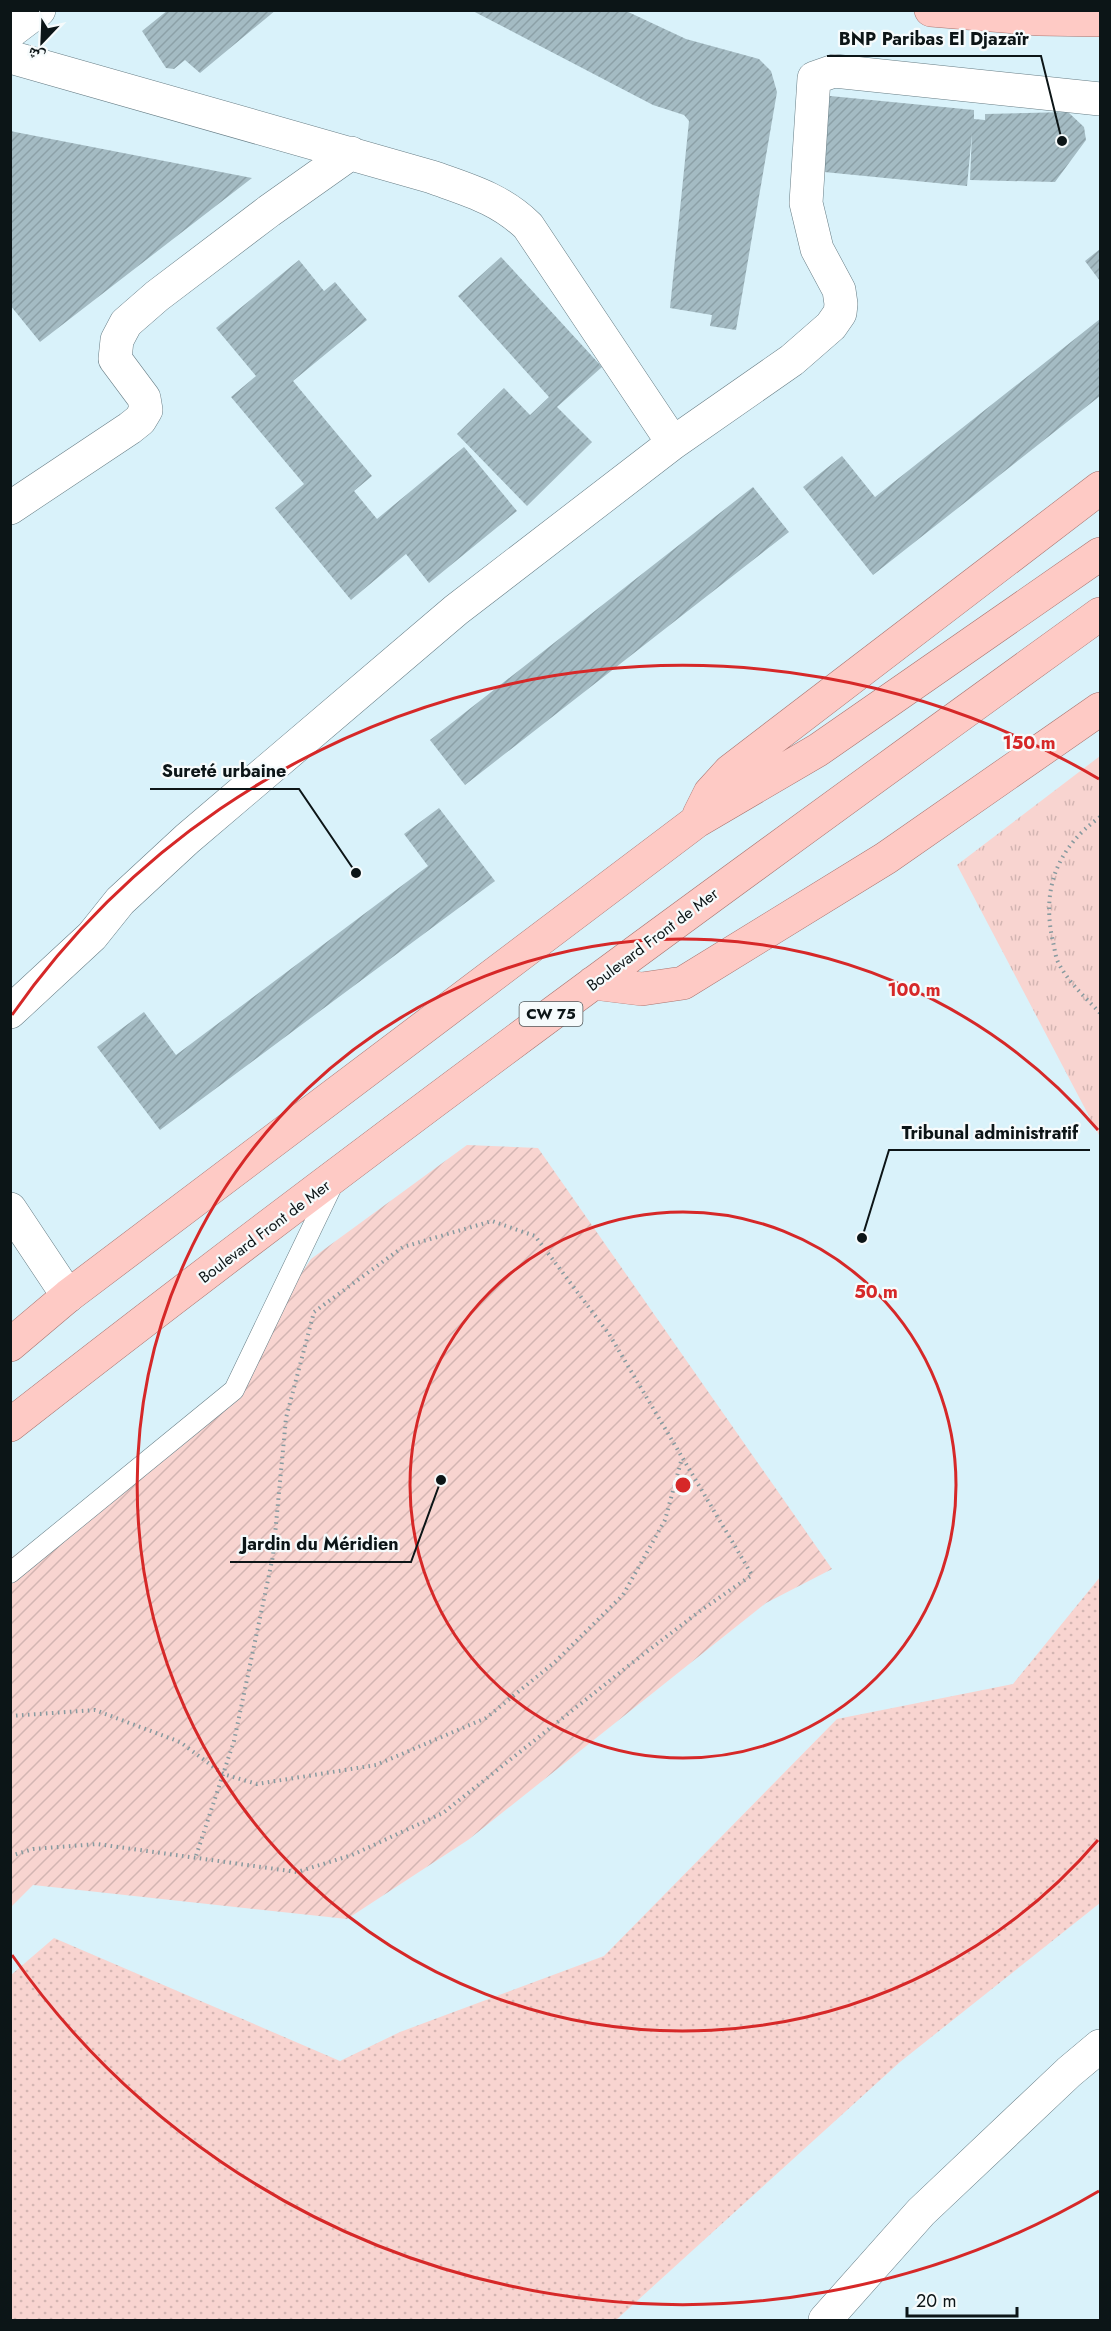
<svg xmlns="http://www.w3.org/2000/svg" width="1111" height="2331" font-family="Jost,'Noto Naskh Arabic',sans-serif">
  <defs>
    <pattern id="grass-dots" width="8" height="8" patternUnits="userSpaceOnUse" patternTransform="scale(1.5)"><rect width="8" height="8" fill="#f8d4d0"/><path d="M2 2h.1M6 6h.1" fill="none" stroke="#d3b5b2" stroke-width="1.8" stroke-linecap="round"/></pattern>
    <pattern id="park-tufts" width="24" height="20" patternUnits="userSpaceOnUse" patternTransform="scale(1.5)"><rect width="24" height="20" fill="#f8d4d0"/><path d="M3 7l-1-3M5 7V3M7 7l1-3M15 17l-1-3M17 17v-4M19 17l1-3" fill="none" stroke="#d3b5b2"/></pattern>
    <pattern id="garden-furrows" width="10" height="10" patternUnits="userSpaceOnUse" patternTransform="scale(1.5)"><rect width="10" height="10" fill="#f8d4d0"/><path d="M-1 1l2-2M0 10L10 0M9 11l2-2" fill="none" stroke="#d3b5b2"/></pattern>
    <pattern id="building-hatch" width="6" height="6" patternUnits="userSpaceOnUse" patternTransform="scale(1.5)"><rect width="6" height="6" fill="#a4bbc3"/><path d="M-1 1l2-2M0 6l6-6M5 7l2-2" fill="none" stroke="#8ca0a7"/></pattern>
  </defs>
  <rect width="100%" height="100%" fill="#d9f2fa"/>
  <path fill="url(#grass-dots)" d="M1100 1577V1903L900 2062 616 2320H11V1975L54 1938 340 2061 400 2032 604 1956 837 1719 1013 1684Z"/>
  <path fill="url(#park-tufts)" d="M1100 756V1137L957 865Z"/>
  <path fill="url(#garden-furrows)" d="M467 1145 538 1148 832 1569 766 1603 468 1840 347 1919 33 1885 11 1907V1558L216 1403 311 1259Z"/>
  <path fill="url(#building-hatch)" d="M168 10H276L200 73 185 60 174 69 166 68 142 31Z
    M471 10H624L686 39 759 59 771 71 777 92 736 330 710 326 712 315 670 308 689 121 684 115 653 105Z
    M820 95 974 110V119L985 120V114L1068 112 1084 127 1086 140 1055 182 970 180 972 133 967 186 814 171Z
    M10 131 252 178 40 342 10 305Z
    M1100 249V281L1085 261Z
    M501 257 602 367 557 407 592 442 527 506 457 434 504 388 530 415 549 397 458 296Z
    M299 260 324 291 335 282 367 320 293 381 372 476 354 491 377 519 464 447 517 511 429 583 406 554 351 600 275 508 304 484 231 397 256 376 216 328Z
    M1100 319V396L873 575 803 487 842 456 875 497Z
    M753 487 789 532 465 785 430 740Z
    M439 808 495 881 160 1130 97 1047 144 1012 176 1055 428 866 404 834Z"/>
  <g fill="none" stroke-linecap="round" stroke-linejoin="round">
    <defs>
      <path id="lane" d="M10 1573 234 1390 334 1182"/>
      <path id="street" d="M10 32 39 10
        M10 57 432 177C468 190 499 198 528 226L673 443
        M10 508 130 428 140 420 146 410 144 398 115 359 117 340 126 323 157 296 269 211 351 153
        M10 1012 92 936 120 901 187 839 456 610 673 443 792 360 831 326 840 313 841 304 839 290 817 249 806 203 814 78 834 71 1100 99
        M10 1209 68 1296"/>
      <path id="secondary" d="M825 2320 921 2212 1069 2072 1100 2046"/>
      <path id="primary" d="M931 10 1039 19 1100 20
        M699 815 710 793 730 771 1100 488
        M593 983 642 989 683 983 886 858 1100 709
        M10 1345 68 1296 697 821 818 750 1100 554
        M10 1425C367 1146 733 879 1100 614"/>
    </defs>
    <use href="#lane" stroke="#677d85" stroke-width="21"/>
    <use href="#street" stroke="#677d85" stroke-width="34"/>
    <use href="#secondary" stroke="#677d85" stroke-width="34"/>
    <use href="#primary" stroke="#a9746f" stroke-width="34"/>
    <path stroke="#879a9f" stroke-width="4" stroke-dasharray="1.5 4.5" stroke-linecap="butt" d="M1100 817C1057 848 1041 889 1053 942 1055 949 1055 957 1059 964 1069 983 1086 998 1100 1013
      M10 1716 95 1710 180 1742 223 1774 257 1784 376 1765 486 1718 555 1662 623 1595 665 1520 682 1458
      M10 1856 33 1849 97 1844 297 1872 352 1855 443 1813 632 1663 700 1611 752 1575 609 1334 535 1236 492 1221 403 1247 314 1312 286 1418 273 1556 234 1741 195 1859"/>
    <use href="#lane" stroke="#fff" stroke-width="20"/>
    <use href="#street" stroke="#fff" stroke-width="33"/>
    <use href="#secondary" stroke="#fff" stroke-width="33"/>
    <use href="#primary" stroke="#fecac5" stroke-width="33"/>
  </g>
  <g fill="none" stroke="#d62828" stroke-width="3">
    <circle cx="683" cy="1485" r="273"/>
    <path d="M1098 1840A546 546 0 1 1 1098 1130"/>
    <path d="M1099 2191A819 819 0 0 1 12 1955M12 1015A819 819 0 0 1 1099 779"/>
  </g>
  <g text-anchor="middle" stroke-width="4.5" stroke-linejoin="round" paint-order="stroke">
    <rect fill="#f6fbfc" stroke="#525a5c" stroke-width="1.5" x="519.5" y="1002" width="63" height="24" rx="4.5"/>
    <g font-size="15" font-weight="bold" fill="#0c1517">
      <text x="551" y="1019">CW 75</text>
    </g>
    <g font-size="16" fill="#0c1517" stroke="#f6fbfc">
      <text transform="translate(652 939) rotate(-37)" y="6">Boulevard Front de Mer</text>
      <text transform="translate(264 1231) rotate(-37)" y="6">Boulevard Front de Mer</text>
    </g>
  </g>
  <circle cx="683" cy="1485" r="9" fill="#d62828" stroke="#f6fbfc" stroke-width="3"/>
  <g font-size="18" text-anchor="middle" font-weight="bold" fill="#d62828" stroke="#f6fbfc" stroke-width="4.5" stroke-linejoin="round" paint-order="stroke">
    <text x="1029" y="749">150 m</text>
    <text x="914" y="996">100 m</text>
    <text x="876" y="1298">50 m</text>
  </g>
  <path fill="none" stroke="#0c1517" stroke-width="2" d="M1062 141L1041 56H827M356 873L299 789H150M862 1238L889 1150H1090M441 1480L411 1562H230"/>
  <g fill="#0c1517" stroke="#f6fbfc" stroke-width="2">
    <circle cx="1062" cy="141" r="6"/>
    <circle cx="356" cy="873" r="6"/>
    <circle cx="862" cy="1238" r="6"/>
    <circle cx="441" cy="1480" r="6"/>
  </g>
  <g font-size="18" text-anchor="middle" font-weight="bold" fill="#0c1517" stroke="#f6fbfc" stroke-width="4.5" stroke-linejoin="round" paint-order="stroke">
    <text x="934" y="45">BNP Paribas El Djazaïr</text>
    <text x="224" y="777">Sureté urbaine</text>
    <text x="990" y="1139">Tribunal administratif</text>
    <text x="320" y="1550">Jardin du Méridien</text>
  </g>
  <rect width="1111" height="2331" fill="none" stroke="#0c1517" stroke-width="24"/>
  <g transform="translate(42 42) rotate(203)" stroke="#f6fbfc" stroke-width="4.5" paint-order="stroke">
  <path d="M0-4.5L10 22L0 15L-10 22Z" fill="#0c1517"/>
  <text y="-9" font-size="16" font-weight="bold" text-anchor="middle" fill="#0c1517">ش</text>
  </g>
  <path d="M907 2307v9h110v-9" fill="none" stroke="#0c1517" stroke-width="3"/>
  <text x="916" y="2307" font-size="18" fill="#0c1517" stroke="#f6fbfc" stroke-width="4.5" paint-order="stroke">20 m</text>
</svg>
